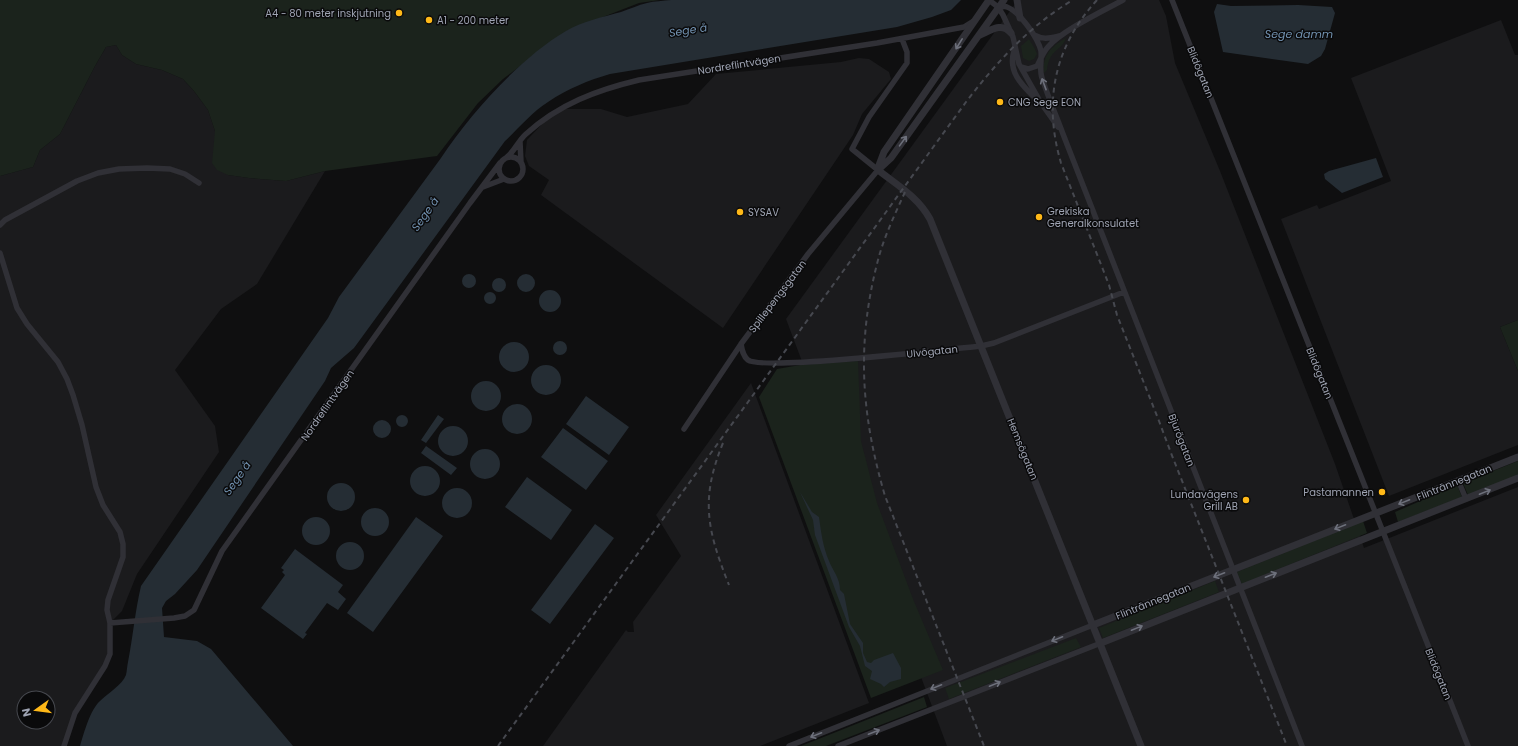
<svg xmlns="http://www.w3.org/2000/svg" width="1518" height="746" font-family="Poppins,sans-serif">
  <rect width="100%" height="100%" fill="#0f0f10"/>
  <path fill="#1b1b1d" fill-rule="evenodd" d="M1018 0H1159L1166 16 1175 63 1220 171 1335 464 1364 548 1518 487V746H947L786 319Z
    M1501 20 1515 55H1518V320L1500 327 1518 371V445L1389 496 1281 219 1317 205 1319 209 1391 181 1351 78Z
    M116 45 122 55 136 64 162 70 183 79 194 91 208 110 215 131V142L228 175 249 178 286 181 325 171 257 284 221 309 175 370 215 426 219 452 137 574 122 611 110 623V654L81 701 64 746H0V176L33 167 40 150 60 134 95 66 106 47ZM24 698H48V722H24Z
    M859 58 869 59 889 72 891 79 862 114 853 135 723 328 541 195 549 180 529 166 525 156 527 140 544 122 564 109H601L627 117 688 104 716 74 841 62Z
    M751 383 869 703 760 746H543L626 630 628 632H634L633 622 681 556 656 515Z"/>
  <path fill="#1b231c" d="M0 0H660L639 3 567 31 503 79 478 103 437 156 325 171 286 181 249 178 228 175 217 170 212 163 215 131 208 110 194 91 183 79 162 70 136 64 122 55 116 45 106 47 95 66 60 134 40 150 33 167 0 176Z
    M1066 38C1062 51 1049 49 1047 70L1044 73C1042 55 1052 46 1066 38Z
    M1029 39 1035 49 1037 54 1034 59 1029 61 1023 58 1021 46Z
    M1518 320V371L1500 327Z
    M858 361 861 441 877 503 913 599 943 670 871 698 759 397 777 369 800 365Z
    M1518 461V475L1468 495 1463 483Z
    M1457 485 1462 497 1398 522 1395 512Z
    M1363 521 1367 533 1242 584 1237 572Z
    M1215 581 1219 592 1103 638 1099 628Z
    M1076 638 1081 647 949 699 945 688Z
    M924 697 927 707 826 746H801Z"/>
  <path fill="#252d34" d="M671 0H961L951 10 932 17 897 27 610 74C589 80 567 89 548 102 532 112 519 128 505 141L354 348 331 368 325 381 197 570 175 594 166 601 162 608 164 637 197 641 211 649 293 746H80C84 733 90 710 100 701 108 693 122 685 126 675 127 671 127 666 128 662 133 637 135 611 141 586L328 318 339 297 441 158C470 114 520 58 566 31 583 21 603 17 621 12 630 9 638 5 647 3 654 1 663 1 671 0Z
    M1217 4 1231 6 1298 5 1332 7 1335 13 1325 49 1321 56 1308 64 1223 52 1214 12Z
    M1376 158 1383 177 1342 193 1325 179 1324 174 1329 171Z
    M517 283a9 9 0 1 1 18 0a9 9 0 1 1-18 0Z
    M462 281a7 7 0 1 1 14 0a7 7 0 1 1-14 0Z
    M492 285a7 7 0 1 1 14 0a7 7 0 1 1-14 0Z
    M539 301a11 11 0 1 1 22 0a11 11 0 1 1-22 0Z
    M484 298a6 6 0 1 1 12 0a6 6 0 1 1-12 0Z
    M553 348a7 7 0 1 1 14 0a7 7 0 1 1-14 0Z
    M499 357a15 15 0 1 1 30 0a15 15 0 1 1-30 0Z
    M531 380a15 15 0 1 1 30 0a15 15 0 1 1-30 0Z
    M471 396a15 15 0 1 1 30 0a15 15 0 1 1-30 0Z
    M586 396 629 427 609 455 566 424Z
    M502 419a15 15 0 1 1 30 0a15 15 0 1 1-30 0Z
    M396 421a6 6 0 1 1 12 0a6 6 0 1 1-12 0Z
    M438 415 444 419 426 443 421 440Z
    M373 429a9 9 0 1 1 18 0a9 9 0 1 1-18 0Z
    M438 441a15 15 0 1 1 30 0a15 15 0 1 1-30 0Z
    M563 428 608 461 586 490 541 457Z
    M426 446 457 468 451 475 421 453Z
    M470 464a15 15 0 1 1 30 0a15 15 0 1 1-30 0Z
    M410 481a15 15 0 1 1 30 0a15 15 0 1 1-30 0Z
    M527 477 572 510 551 540 505 507Z
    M327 497a14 14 0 1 1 28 0a14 14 0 1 1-28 0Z
    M442 503a15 15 0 1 1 30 0a15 15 0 1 1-30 0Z
    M800 492 812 512 819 517C821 532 823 547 829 561 833 571 840 578 840 590L844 594 850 624 863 643V653L867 662 871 663 874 660 893 653 901 668V679L890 682 884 687 881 684 870 679 872 671 865 666 860 646 849 627 815 535 813 520Z
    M361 522a14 14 0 1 1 28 0a14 14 0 1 1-28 0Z
    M416 517 443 536 373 632 347 613Z
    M302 531a14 14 0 1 1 28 0a14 14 0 1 1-28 0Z
    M595 524 614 538 550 624 531 610Z
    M336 556a14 14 0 1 1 28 0a14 14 0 1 1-28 0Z
    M295 549 343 585 338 592 346 599 338 610 327 603 305 633 307 634 303 639 261 608 285 575 282 572 284 570 281 568Z"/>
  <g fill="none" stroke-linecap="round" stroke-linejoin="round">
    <path stroke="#303036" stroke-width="5.5" d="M989 0 998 7 1003 15 1013 37 1019 64 1041 103 1058 127
      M1172 0 1468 746
      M998 7C1002 7 1005 6 1007 7 1020 12 1038 38 1041 51 1042 60 1039 70 1042 78 1048 97 1056 115 1063 134L1302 746
      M1034 35C1043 40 1050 38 1059 36
      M1014 51C1007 73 1024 87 1038 101
      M1021 67 1028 69 1037 66C1041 59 1043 52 1048 47 1061 31 1103 11 1123 0
      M520 142 521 162
      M499 169a12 12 0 1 1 24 0a12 12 0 1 1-24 0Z
      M506 158C515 151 518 141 526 134 559 104 597 90 639 80L877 43 964 27 972 22
      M483 187 504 179
      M0 225 5 220 77 181 98 173 119 169 147 168 170 169 185 174 199 183
      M0 253 17 308 27 324 58 362 67 379 73 395 82 425 96 487 103 505 120 532 123 544V557L108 600 107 610 110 623 174 618 185 616 194 610 222 551 470 203 500 163
      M741 344C742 350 743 356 748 360 763 371 951 349 981 346L994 343 1124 292
      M684 429 741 344 808 254 878 170 852 149 869 117 907 63V52L902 39
      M1458 480 1466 499
      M64 746 75 713 105 666 110 654V623
      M789 746 1093 625
      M838 746 1101 643"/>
    <path stroke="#303036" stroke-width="7" d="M1017 0 1020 18
      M980 35C991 30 1002 22 1011 33
      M878 168 884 152 989 0
      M878 170C897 185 918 197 930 219L1141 746
      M878 170 891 158 1004 0
      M1093 625 1518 457
      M1101 643 1518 478"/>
    <path stroke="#46484f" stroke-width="2" stroke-dasharray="5 4" stroke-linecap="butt" d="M1097 0C1054 47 1043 102 1061 163L1102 267 1109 285 1117 315 1159 421 1171 453 1287 746
      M905 192C895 214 884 237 878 260 856 344 861 414 885 496L984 746
      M723 443C700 499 707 530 729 585
      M498 746 966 102C996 63 1030 25 1073 0"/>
  </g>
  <defs><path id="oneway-shaft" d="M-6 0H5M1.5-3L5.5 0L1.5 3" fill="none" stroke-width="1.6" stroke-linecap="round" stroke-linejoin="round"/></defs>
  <g stroke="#6d707b">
    <use href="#oneway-shaft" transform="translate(959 44) rotate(122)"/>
    <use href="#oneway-shaft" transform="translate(1044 84) rotate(-110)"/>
    <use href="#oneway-shaft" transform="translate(903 141) rotate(-54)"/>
    <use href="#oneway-shaft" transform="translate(1485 492) rotate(-22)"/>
    <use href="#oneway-shaft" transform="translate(1404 502) rotate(158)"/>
    <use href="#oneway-shaft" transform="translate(1340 527) rotate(158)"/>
    <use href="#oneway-shaft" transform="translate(1219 575) rotate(158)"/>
    <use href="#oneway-shaft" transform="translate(1271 575) rotate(-21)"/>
    <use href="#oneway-shaft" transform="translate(1137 628) rotate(-22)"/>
    <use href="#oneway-shaft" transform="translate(1057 639) rotate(158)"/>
    <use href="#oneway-shaft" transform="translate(995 684) rotate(-22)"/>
    <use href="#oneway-shaft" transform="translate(936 687) rotate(158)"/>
    <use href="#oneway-shaft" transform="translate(874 732) rotate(-21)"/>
    <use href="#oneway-shaft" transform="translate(816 735) rotate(158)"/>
  </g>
  <g fill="#ffb918" stroke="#0a0a0b" stroke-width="1.5">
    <circle cx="399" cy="13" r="4"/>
    <circle cx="429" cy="20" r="4"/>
    <circle cx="1000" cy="102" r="4"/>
    <circle cx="740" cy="212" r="4"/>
    <circle cx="1039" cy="217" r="4"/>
    <circle cx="1382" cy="492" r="4"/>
    <circle cx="1246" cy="500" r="4"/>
  </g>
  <g text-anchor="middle" stroke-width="3" stroke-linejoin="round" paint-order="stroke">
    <g font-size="10" fill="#9fa4b3" stroke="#0a0a0b" text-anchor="start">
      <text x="391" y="17" text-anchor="end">A4 - 80 meter inskjutning</text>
      <text x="437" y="24">A1 - 200 meter</text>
      <text x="1008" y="106">CNG Sege EON</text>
      <text x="1047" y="215">Grekiska<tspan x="1047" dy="12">Generalkonsulatet</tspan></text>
      <text x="748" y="216">SYSAV</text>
      <text x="1374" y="496" text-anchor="end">Pastamannen</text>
      <text x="1238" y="498" text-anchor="end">Lundavägens<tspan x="1238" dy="12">Grill AB</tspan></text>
    </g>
    <g font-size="10" fill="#9fa4b3" stroke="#0a0a0b">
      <text transform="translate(739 64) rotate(-9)" y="4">Nordreflintvägen</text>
      <text transform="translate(1201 72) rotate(68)" y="4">Blidögatan</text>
      <text transform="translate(777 296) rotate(-53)" y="4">Spillepengsgatan</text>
      <text transform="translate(932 351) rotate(-6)" y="4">Ulvögatan</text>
      <text transform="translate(1320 373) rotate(68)" y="4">Blidögatan</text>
      <text transform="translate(327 405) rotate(-55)" y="4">Nordreflintvägen</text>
      <text transform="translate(1182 440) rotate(69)" y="4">Bjurögatan</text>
      <text transform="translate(1023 449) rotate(68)" y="4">Hemsögatan</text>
      <text transform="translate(1454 482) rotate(-22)" y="4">Flintrännegatan</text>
      <text transform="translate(1153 601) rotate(-22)" y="4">Flintrännegatan</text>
      <text transform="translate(1439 674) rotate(68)" y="4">Blidögatan</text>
    </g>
    <g font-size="11" font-style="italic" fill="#7292b1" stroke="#0a0a0b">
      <text transform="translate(688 30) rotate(-9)" y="4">Sege å</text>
      <text x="1299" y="38">Sege damm</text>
      <text transform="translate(425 214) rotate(-55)" y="4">Sege å</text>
      <text transform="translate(237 478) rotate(-55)" y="4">Sege å</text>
    </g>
  </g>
  <g transform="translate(36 710) rotate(256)"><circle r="19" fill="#0a0a0b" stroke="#46484e"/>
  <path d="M0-3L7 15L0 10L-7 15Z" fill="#ffb918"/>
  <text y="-6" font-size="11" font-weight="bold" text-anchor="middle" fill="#9fa4b3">N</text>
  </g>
</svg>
